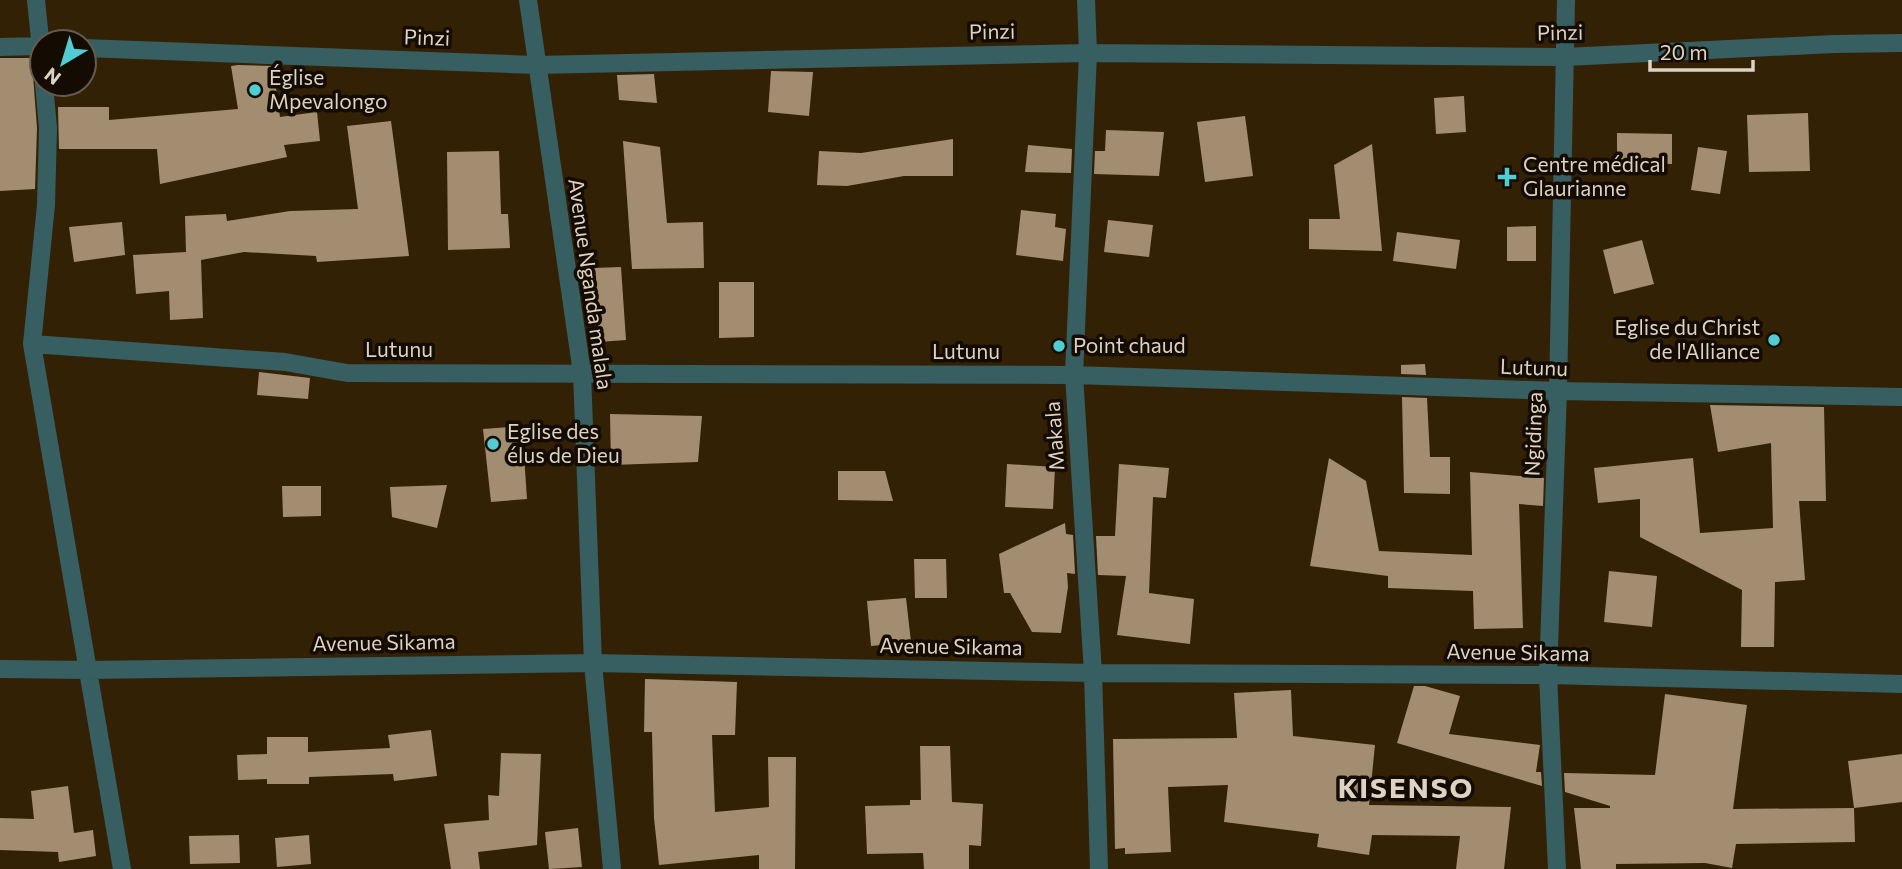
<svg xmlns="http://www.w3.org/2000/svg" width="1902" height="869" font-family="Commissioner,sans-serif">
  <rect width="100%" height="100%" fill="#332106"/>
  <path fill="#a38d71" d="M0 58H31L32 62 37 128 35 189 0 191Z
    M238 65 273 66 280 117 317 112 320 141 284 145 287 157 160 184 157 149H59L58 107H109V120L238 109 231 66Z
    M771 71 813 72 809 116 768 112Z
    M654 74 657 103 619 100 617 75Z
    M1464 96 1466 132 1436 134 1434 98Z
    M1808 113 1810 171 1749 172 1747 115Z
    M1245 116 1253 176 1205 182 1197 122Z
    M391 121 409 256 317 262 316 256 244 252 201 260 203 318 170 320 169 291 136 294 133 255 186 252 185 216 226 214 227 221 290 211 358 209 347 126Z
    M1106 130 1164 132 1159 176 1094 174 1095 151H1105Z
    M1617 133 1672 134V164L1617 163Z
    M953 139V176H904L847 186 817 185 819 151 861 153Z
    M623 141 660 147 667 223 703 222 704 268 632 269Z
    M1372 144 1382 251 1309 249V219H1340L1334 165Z
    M1028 145 1072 149 1071 173 1025 172Z
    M1698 147 1727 151 1720 194 1691 190Z
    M499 151 501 214H508L510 248 448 250 447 152Z
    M1021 210 1056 214 1055 227 1066 229 1063 261 1016 255Z
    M1108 220 1153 225 1149 257 1104 252Z
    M122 222 125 255 74 262 69 227Z
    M1536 226V261H1507V227Z
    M1397 232 1460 240 1456 269 1393 261Z
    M1642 240 1654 284 1614 294 1603 250Z
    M621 267 626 340 599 342 594 268Z
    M719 282H754V337L719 338Z
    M1425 364 1426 375 1401 374V365Z
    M259 372 310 378 308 399 257 395Z
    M1402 397 1427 398 1430 457H1450V494L1404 493Z
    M1710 405 1824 407 1826 501H1799L1805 580 1775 582 1774 647H1741L1742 590 1640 537V499L1598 503 1594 468 1693 458 1700 533 1773 528 1771 443 1718 452Z
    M610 414 702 416 698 462 611 465Z
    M522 426 527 499 491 502 483 429Z
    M1329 458 1366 481 1379 551 1472 555 1470 472 1544 478 1543 506 1519 504 1523 628 1474 629 1473 591 1388 588V576L1310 566Z
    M1007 464 1055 467 1053 509 1005 507Z
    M1119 464 1169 468 1166 498 1153 497 1149 593 1194 599 1190 644 1117 635 1126 576 1098 575 1096 536H1115Z
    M838 471H885L893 501 838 500Z
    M447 485 437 528 392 517 390 487Z
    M282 486H321V516L283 517Z
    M1065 523 1066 534 1073 535 1075 574 1067 573 1068 587 1061 633 1032 632 1010 593H1004L999 554Z
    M914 559H946L947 598H915Z
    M1609 571 1657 576 1652 627 1604 622Z
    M906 598 911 642 871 646 867 601Z
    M645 679 737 682 735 735H712L715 812 769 807 768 757H796L795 869H759V855L659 865 654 818 652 732H644Z
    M1414 686H1425L1460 696 1449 734 1540 745 1536 772H1541L1542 786 1397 743Z
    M1291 690 1293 736 1375 745 1369 805 1511 807 1504 869H1456L1460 836 1372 835 1369 855 1317 847 1319 834 1224 822 1228 785 1168 787 1171 852 1125 854V848L1115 849 1113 739 1237 738 1234 693Z
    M1665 694 1747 705 1733 809 1854 808 1855 842 1736 844 1732 868 1705 863 1616 864V869H1581L1574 808H1610V806L1565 792 1564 773 1655 775Z
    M431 730 437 776 394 781 393 774 309 777V784H267V779L238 780 237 755 267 754V737H308V752L390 748 388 735Z
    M920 746H950L952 802 983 804 981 846 969 845V869H924L923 853 867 854 865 806 910 805V800H921Z
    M501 753 541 754 537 845 478 852 480 869H451L444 824 489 820 488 795 499 796Z
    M1902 754V802L1854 808 1848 761Z
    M68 786 74 833 93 830 96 856 59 862 58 852 0 850V818L34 819 31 791Z
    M578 828 582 867 549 869 545 832Z
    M239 835 240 863 190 864 189 836Z
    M309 835 311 864 277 867 275 838Z"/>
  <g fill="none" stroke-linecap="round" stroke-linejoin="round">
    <path stroke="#375f61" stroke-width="18" d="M36 0 42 58
      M528 0 582 373 593 663 612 869
      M1086 0 1088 53 1074 375 1093 673 1099 869
      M0 47 42 46
      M84 48 536 65 1088 53 1565 57 1834 44 1902 43
      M44 84 48 128 46 205 32 344 122 869
      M32 344 285 362 347 373 1074 375 1558 391 1902 397
      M0 669 87 670 593 663 1093 673 1548 675 1902 684
      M1557 869 1548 675 1558 391 1566 0"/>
  </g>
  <g fill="#51ccd2" stroke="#140c03" stroke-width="2.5">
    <circle cx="255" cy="90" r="7"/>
    <path d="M1503.5 166.5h7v7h7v7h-7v7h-7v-7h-7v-7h7z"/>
    <circle cx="1774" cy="340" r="7"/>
    <circle cx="1059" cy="346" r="7"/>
    <circle cx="493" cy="444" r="7"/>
  </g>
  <g text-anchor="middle" stroke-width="7" stroke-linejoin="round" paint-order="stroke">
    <g font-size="21" fill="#ded2c3" stroke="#140c03">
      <text transform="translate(992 32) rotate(-1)" y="7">Pinzi</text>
      <text transform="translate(1560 33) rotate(-1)" y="7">Pinzi</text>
      <text transform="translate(427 38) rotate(2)" y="7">Pinzi</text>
      <text transform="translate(590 284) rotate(82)" y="7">Avenue Nganda malala</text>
      <text x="399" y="357">Lutunu</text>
      <text x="966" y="359">Lutunu</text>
      <text transform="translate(1534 368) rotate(2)" y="7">Lutunu</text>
      <text transform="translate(1534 434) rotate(-88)" y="7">Ngidinga</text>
      <text transform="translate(1055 436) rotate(-94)" y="7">Makala</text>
      <text transform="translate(384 643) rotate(-1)" y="7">Avenue Sikama</text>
      <text transform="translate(951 647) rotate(1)" y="7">Avenue Sikama</text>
      <text transform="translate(1518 653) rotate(1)" y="7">Avenue Sikama</text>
    </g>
    <g font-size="21" fill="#ded2c3" stroke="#140c03" text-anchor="start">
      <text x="269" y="85">Église<tspan x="269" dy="24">Mpevalongo</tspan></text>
      <text x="1523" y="172">Centre médical<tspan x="1523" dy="24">Glaurianne</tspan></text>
      <text x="1760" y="335" text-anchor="end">Eglise du Christ<tspan x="1760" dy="24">de l'Alliance</tspan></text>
      <text x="1073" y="353">Point chaud</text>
      <text x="507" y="439">Eglise des<tspan x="507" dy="24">élus de Dieu</tspan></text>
    </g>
    <g font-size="28" font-weight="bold" letter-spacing="2" fill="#ded2c3" stroke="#140c03">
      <text x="1406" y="798">KISENSO</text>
    </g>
  </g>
  <g transform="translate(63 63) rotate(218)"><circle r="33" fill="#140c03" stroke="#655b50" stroke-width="2"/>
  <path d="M0-5L12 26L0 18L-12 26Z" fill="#51ccd2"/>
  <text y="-10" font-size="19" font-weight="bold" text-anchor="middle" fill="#ded2c3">N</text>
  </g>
  <path d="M1650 60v10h103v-10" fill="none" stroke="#ded2c3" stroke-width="3.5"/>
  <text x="1660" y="60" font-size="21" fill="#ded2c3" stroke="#140c03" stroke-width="5" paint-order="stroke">20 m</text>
</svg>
